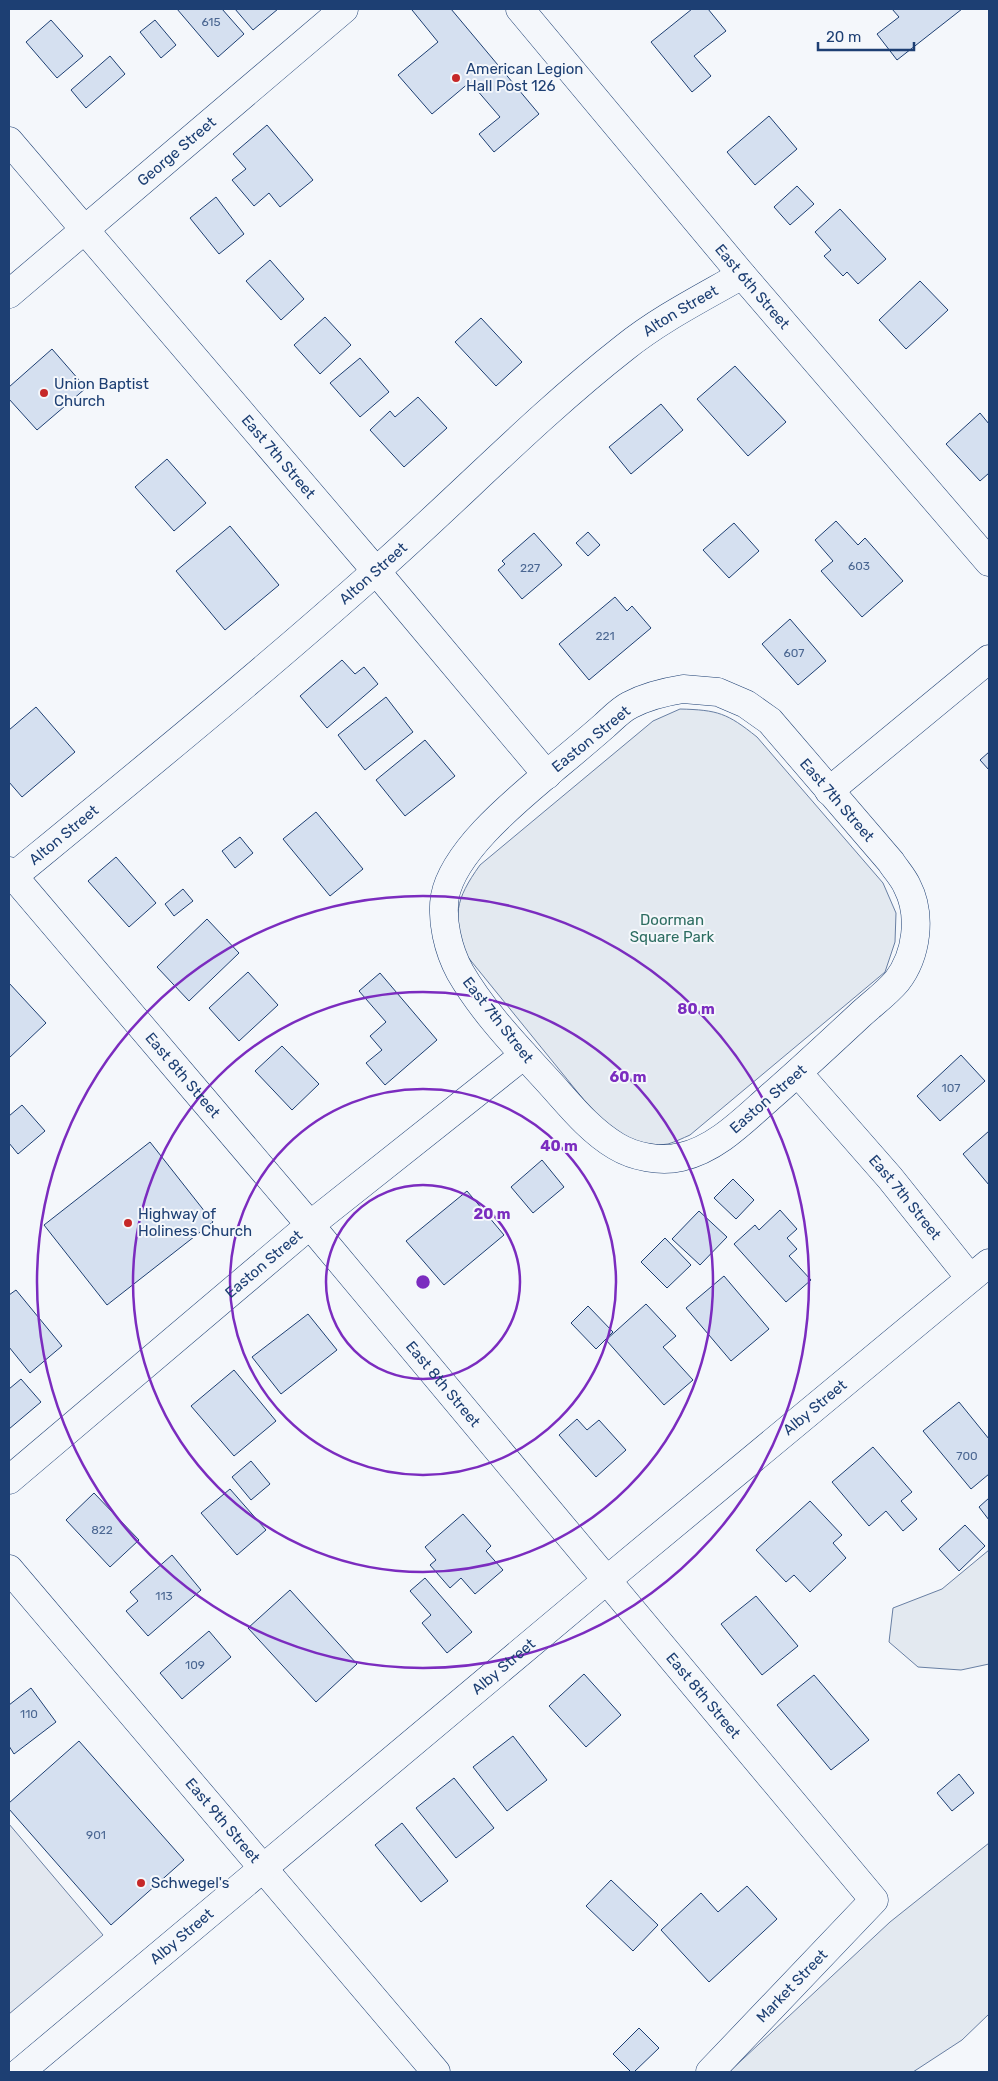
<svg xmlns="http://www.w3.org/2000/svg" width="998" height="2081" font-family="Rubik,sans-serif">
  <rect width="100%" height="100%" fill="#f4f7fb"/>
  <path fill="#e3e9f0" stroke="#687fa3" d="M680 709C718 710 727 713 757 737L883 883 896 913 895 942 885 972 690 1135C683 1138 675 1142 668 1144 642 1148 621 1135 601 1121L467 956C452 916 455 900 480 865L653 721Z
    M989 1550V1664L961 1670 918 1667 889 1642 893 1608 942 1589Z
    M989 1843V2014L962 2040 913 2072H729L890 1922Z"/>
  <path fill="#e3e8f0" stroke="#687fa3" d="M9 1824 103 1935 9 2014Z"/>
  <path fill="#d5e0f0" stroke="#1d3f73" d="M177 9H222L244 34 218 57Z
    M235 9H278L253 30Z
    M414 9H451L539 114 494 152 479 134 500 117 470 82 432 114 398 75 438 42 412 10Z
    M692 9H708L726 31 694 56 711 76 692 92 651 42Z
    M892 9H962L897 60 877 34 899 17Z
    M51 20 83 56 57 78 26 42Z
    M155 20 176 45 161 58 140 32Z
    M110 56 125 74 86 108 71 90Z
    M769 116 797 149 755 185 727 152Z
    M267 125 313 180 280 207 269 193 254 206 232 180 246 169 233 154Z
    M797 186 814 204 790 225 774 207Z
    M216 197 244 234 219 254 190 218Z
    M840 209 886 259 858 284 847 272 843 276 824 256 831 250 815 232Z
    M270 260 304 299 281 320 246 281Z
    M920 281 948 310 906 349 879 320Z
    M325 317 351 345 320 374 294 345Z
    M481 318 522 362 496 386 455 342Z
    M52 349 86 388 37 430 9 399V387Z
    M360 358 389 392 360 417 330 383Z
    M735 366 786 422 748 456 697 399Z
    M418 397 447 428 404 467 370 430 390 411 395 417Z
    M661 404 683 430 631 474 609 447Z
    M980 413 989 424V473L980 481 946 444Z
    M167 459 206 503 174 531 135 487Z
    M836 521 858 545 865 538 903 581 862 617 821 571 833 561 815 540Z
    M734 523 759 551 729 578 703 550Z
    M230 526 279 585 225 630 176 571Z
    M588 532 600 545 588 556 576 543Z
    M534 533 562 565 522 599 498 570 505 564 502 561Z
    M615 597 627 611 632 606 651 628 589 680 559 644Z
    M790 619 826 661 798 685 762 644Z
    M342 660 355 674 364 667 378 684 327 728 300 696Z
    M386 697 413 732 365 770 338 735Z
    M36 707 75 752 22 797 9 782V730Z
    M425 740 455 776 405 816 376 780Z
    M989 752V770L980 760Z
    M316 812 363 869 330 896 283 839Z
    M240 837 253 853 235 868 222 851Z
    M116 857 156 903 129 927 88 881Z
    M183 889 193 901 174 916 165 904Z
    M207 919 239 953 189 1001 157 967Z
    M248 972 278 1005 239 1041 209 1008Z
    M380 973 437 1040 385 1085 366 1063 382 1050 370 1036 386 1022 359 991Z
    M9 983 46 1023 9 1058Z
    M282 1046 319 1084 292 1110 255 1071Z
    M961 1055 985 1081 940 1121 917 1096Z
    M22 1105 45 1131 18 1154 9 1143V1116Z
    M989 1131V1185L963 1154Z
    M150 1142 213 1222 107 1305 44 1225Z
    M542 1160 564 1187 533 1213 511 1187Z
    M733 1179 754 1200 736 1219 714 1198Z
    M467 1191 504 1235 444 1285 406 1241Z
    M780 1210 797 1229 787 1238 797 1249 789 1256 811 1280 786 1302 734 1244 755 1225 759 1230Z
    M699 1211 727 1237 700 1265 672 1239Z
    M665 1238 691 1265 667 1288 641 1262Z
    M724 1276 769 1329 731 1361 686 1308Z
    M16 1290 62 1346 30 1373 9 1347V1295Z
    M646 1304 676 1336 663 1347 693 1380 664 1405 606 1340Z
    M588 1306 613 1332 596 1349 571 1323Z
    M308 1314 337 1350 281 1394 252 1357Z
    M234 1370 276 1421 234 1456 191 1406Z
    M21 1379 41 1402 9 1429V1389Z
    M959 1402 989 1439V1474L971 1489 923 1431Z
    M577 1419 587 1430 599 1420 626 1450 596 1477 559 1435Z
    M873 1447 912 1492 901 1501 917 1519 903 1531 886 1511 869 1526 832 1482Z
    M251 1461 270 1484 251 1500 232 1477Z
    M230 1489 266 1530 237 1555 201 1513Z
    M94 1493 139 1540 110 1567 66 1520Z
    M989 1498V1520L979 1507Z
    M810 1501 842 1535 833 1543 846 1558 810 1592 794 1575 786 1582 756 1550Z
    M463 1514 491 1546 486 1551 503 1570 475 1594 461 1578 450 1588 430 1565 436 1560 425 1547Z
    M965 1525 985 1546 959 1571 939 1549Z
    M172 1555 201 1590 148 1636 126 1611 138 1601 130 1592Z
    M425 1578 472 1632 447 1653 422 1623 431 1615 410 1591Z
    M290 1590 357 1664 316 1702 248 1628Z
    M756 1596 798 1646 762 1675 721 1624Z
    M209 1631 231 1657 182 1699 160 1673Z
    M584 1674 621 1715 586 1747 549 1706Z
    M814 1675 869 1740 831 1770 777 1705Z
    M31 1688 56 1722 14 1754 9 1746V1705Z
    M513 1736 547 1780 507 1811 473 1767Z
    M79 1741 184 1860 111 1925 9 1809V1803Z
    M959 1774 974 1793 952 1811 937 1793Z
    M454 1778 494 1828 456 1858 416 1808Z
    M402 1823 448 1881 421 1902 375 1845Z
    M611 1880 658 1925 633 1951 586 1906Z
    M747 1886 777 1919 709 1982 661 1930 701 1893 718 1912Z
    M639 2028 659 2048 634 2072H631L613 2054Z"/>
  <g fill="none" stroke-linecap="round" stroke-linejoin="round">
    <defs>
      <g id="minor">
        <path id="s1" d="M520 9 742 275 989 562"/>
        <path id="s2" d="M9 141 376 571 547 775"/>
        <path id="s3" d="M9 294 344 9"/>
        <path d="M683 689 718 692 746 704 770 721 891 862C896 870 903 877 907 886 922 915 917 955 897 981 887 993 872 1004 860 1015 830 1043 800 1071 769 1098 743 1121 716 1149 681 1157 661 1162 634 1157 616 1146 589 1130 569 1104 548 1081 517 1047 483 1012 460 972 448 950 441 920 445 896 454 850 518 799 552 770 570 755 587 741 604 726 612 719 620 710 630 705 647 696 664 692 683 689Z"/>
        <path d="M829 791 989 659"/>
        <path id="s4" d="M9 871 310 1225 874 1900 710 2072"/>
        <path id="s5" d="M9 880C132 779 256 678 375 572 459 498 536 417 624 348 660 319 702 298 742 275"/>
        <path id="s6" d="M798 1073 890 1178 970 1278"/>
        <path id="s7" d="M9 1480 310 1225 524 1055"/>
        <path id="s8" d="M9 1569 436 2072"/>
        <path id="s9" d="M20 2072 608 1579 989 1263"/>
      </g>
    </defs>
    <use href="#minor" stroke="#1d3f73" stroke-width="29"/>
    <use href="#minor" stroke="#f4f7fb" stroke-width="28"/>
  </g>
  <g fill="none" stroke="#7b2cbf" stroke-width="2.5">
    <circle cx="423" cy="1282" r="97"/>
    <circle cx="423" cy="1282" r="193"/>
    <circle cx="423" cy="1282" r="290"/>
    <circle cx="423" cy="1282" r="386"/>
  </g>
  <g fill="#c62828" stroke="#f4f7fb" stroke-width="2">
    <circle cx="456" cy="78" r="5"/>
    <circle cx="44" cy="393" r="5"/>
    <circle cx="128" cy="1223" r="5"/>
    <circle cx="141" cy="1883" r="5"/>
  </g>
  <g text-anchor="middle" stroke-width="4" stroke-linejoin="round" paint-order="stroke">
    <g font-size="12" fill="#4b6792">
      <text x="211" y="26">615</text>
      <text x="859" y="570">603</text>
      <text x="530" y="572">227</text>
      <text x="605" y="640">221</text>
      <text x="794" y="657">607</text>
      <text x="951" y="1092">107</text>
      <text x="967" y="1460">700</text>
      <text x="102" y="1534">822</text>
      <text x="164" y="1600">113</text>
      <text x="195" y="1669">109</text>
      <text x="29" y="1718">110</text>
      <text x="96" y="1839">901</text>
    </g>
    <g font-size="15" fill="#1d3f73" stroke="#f4f7fb" text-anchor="start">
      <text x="466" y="74">American Legion<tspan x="466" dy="17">Hall Post 126</tspan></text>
      <text x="54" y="389">Union Baptist<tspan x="54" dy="17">Church</tspan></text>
      <text x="138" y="1219">Highway of<tspan x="138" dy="17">Holiness Church</tspan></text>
      <text x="151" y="1888">Schwegel's</text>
    </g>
    <g font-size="15" fill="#1d3f73" stroke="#f4f7fb">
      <text dy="5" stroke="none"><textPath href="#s3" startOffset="220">George Street</textPath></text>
      <text dy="5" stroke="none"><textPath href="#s1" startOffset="362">East 6th Street</textPath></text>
      <text dy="5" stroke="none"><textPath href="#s5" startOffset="881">Alton Street</textPath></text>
      <text dy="5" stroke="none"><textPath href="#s2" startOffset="415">East 7th Street</textPath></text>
      <text dy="5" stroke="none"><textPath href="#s5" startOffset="476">Alton Street</textPath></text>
      <text transform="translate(591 739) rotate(-39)" y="5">Easton Street</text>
      <text transform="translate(837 800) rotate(49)" y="5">East 7th Street</text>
      <text dy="5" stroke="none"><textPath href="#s5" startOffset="71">Alton Street</textPath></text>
      <text transform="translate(498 1020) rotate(52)" y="5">East 7th Street</text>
      <text dy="5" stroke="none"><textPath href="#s4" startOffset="268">East 8th Street</textPath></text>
      <text transform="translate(768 1099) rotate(-41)" y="5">Easton Street</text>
      <text dy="5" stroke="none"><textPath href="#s6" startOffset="164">East 7th Street</textPath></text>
      <text dy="5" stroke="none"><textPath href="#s7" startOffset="334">Easton Street</textPath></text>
      <text dy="5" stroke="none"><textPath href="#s4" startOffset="672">East 8th Street</textPath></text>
      <text dy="5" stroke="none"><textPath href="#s9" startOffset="1036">Alby Street</textPath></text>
      <text dy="5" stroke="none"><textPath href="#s9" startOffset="631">Alby Street</textPath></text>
      <text dy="5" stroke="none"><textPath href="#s4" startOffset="1078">East 8th Street</textPath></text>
      <text dy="5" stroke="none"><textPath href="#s8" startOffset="330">East 9th Street</textPath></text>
      <text dy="5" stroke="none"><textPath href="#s9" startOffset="211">Alby Street</textPath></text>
      <text transform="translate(792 1986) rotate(-46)" y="5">Market Street</text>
    </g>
    <g font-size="15" fill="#2c6c60" stroke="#f4f7fb">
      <text x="672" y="925">Doorman<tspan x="672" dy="17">Square Park</tspan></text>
    </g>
  </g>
  <circle cx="423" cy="1282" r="8" fill="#7b2cbf" stroke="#f4f7fb" stroke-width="2.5"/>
  <g font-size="15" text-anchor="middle" font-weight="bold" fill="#7b2cbf" stroke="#f4f7fb" stroke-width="4" stroke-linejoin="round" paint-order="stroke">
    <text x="696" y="1014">80 m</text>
    <text x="628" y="1082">60 m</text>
    <text x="559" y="1151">40 m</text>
    <text x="492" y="1219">20 m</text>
  </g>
  <rect width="998" height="2081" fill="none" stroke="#1d3f73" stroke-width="20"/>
  <path d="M818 42v8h96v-8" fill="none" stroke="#1d3f73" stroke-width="2.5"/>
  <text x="826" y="42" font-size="15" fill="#1d3f73" stroke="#f4f7fb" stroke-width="4" paint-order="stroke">20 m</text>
</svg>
